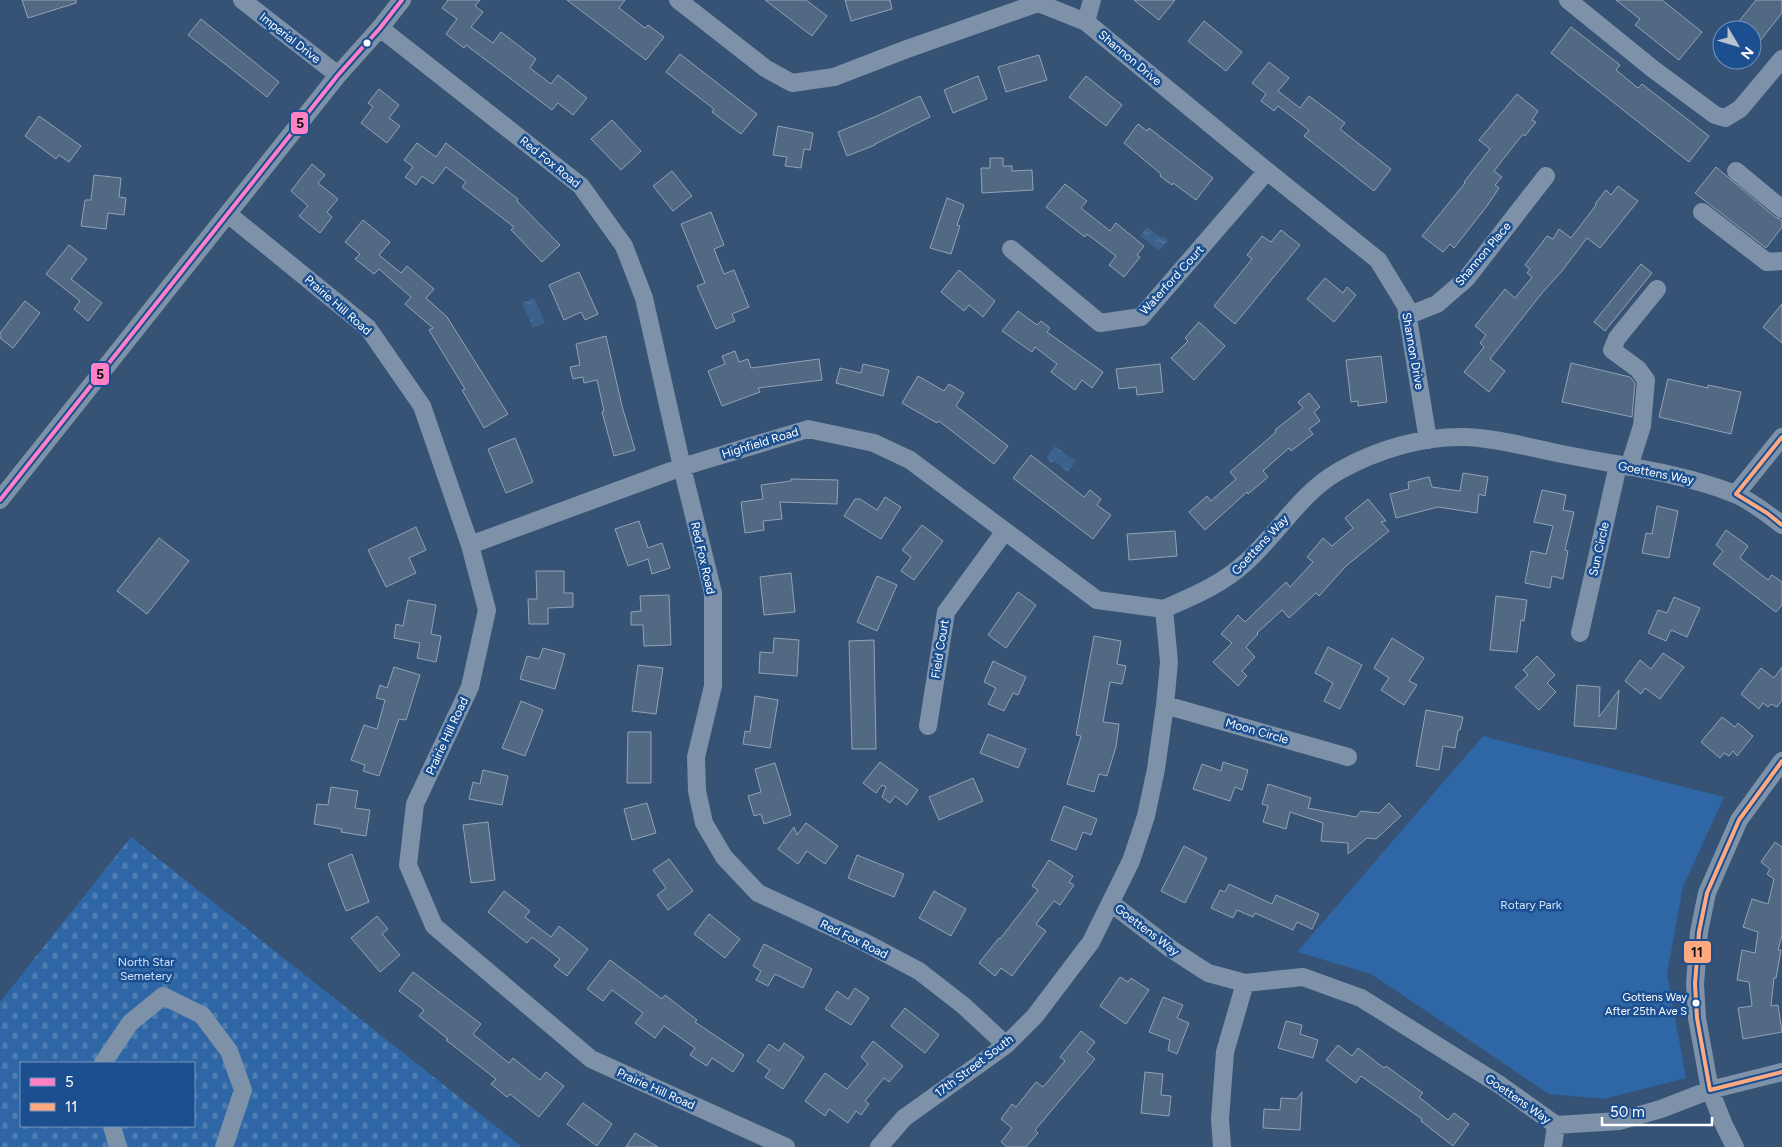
<svg xmlns="http://www.w3.org/2000/svg" width="1782" height="1147" font-family="Figtree,sans-serif">
  <defs>
    <pattern id="cemetery-stones" width="16" height="16" patternUnits="userSpaceOnUse" patternTransform="scale(1.25)"><rect width="16" height="16" fill="#2f66a5"/><path d="M2 7V4a2 2 0 0 1 4 0v3zM10 15v-3a2 2 0 0 1 4 0v3z" fill="#4e7db2"/></pattern>
    <pattern id="water-ripples" width="26" height="14" patternUnits="userSpaceOnUse" patternTransform="scale(1.25)"><rect width="26" height="14" fill="#3b618d"/><path d="M2 4q2-2 4 0t4 0M15 11q2-2 4 0t4 0" fill="none" stroke="#58799e"/></pattern>
  </defs>
  <rect width="100%" height="100%" fill="#365274"/>
  <path fill="url(#cemetery-stones)" fill-rule="evenodd" d="M131 837 522 1147H0V1002ZM21 1063H194V1126H21Z"/>
  <path fill="#2f66a5" d="M1483 736 1724 797 1683 887 1667 974 1686 1078 1604 1099 1549 1094 1371 974 1297 952Z"/>
  <path fill="url(#water-ripples)" d="M1147 227 1162 238 1163 236 1168 240 1159 251 1140 236Z
    M534 298 545 323 533 328 522 303Z
    M1055 446 1076 461 1068 472 1054 461 1052 463 1048 460 1047 457Z"/>
  <path fill="#526984" stroke="#92a2b6" d="M22 0H76V3L28 18Z
    M448 0H480L475 6 483 12 471 27 493 43 501 32 536 59 530 68 551 84 558 75 587 98 573 115 558 103 552 110 466 45 464 48 446 34 457 19 442 8Z
    M567 0H625L619 8 645 28 648 25 664 37 646 60Z
    M765 0H806L827 16 812 36Z
    M845 0H890L892 9 851 21Z
    M1134 0H1175L1159 20Z
    M1616 0H1662L1702 32 1679 60 1635 25 1640 19Z
    M1756 0H1782V13L1752 51V30H1732Z
    M201 19 279 82 267 97 188 35Z
    M1204 21 1242 52 1226 71 1188 41Z
    M1571 27 1620 65 1616 70 1638 88 1642 84 1709 136 1689 162 1551 53Z
    M680 54 757 114 741 134 712 112 714 109 666 72Z
    M1039 55 1047 80 1006 92 998 67Z
    M1269 62 1289 78 1278 91 1300 108 1309 96 1345 123 1340 129 1391 169 1374 191 1304 136 1309 130 1278 106 1274 111 1261 101 1266 94 1252 83Z
    M978 76 987 99 953 113 944 90Z
    M1086 76 1122 105 1106 126 1069 97Z
    M379 89 399 105 389 118 400 126 387 143 361 123 373 107 368 103Z
    M1517 94 1538 111 1532 120 1536 122 1525 136 1523 134 1494 171 1502 177 1495 185 1499 188 1487 206 1454 248 1450 244 1443 252 1422 236 1465 183 1464 182 1490 149 1479 140Z
    M920 96 930 117 875 144V145L847 156 838 132 877 116Z
    M39 116 81 146 69 162 59 155 56 159 25 136Z
    M612 120 641 151 621 170 591 139Z
    M1138 124 1147 131 1149 128 1213 178 1196 200 1173 183 1172 185 1160 176 1161 174 1124 143Z
    M778 126 813 133 810 150 804 149 801 168 785 166 787 157 773 155Z
    M417 143 436 157 446 143 518 199 517 201 560 245 542 262 511 230 514 227 462 187 466 182 446 167 433 184 422 176 416 185 405 177 413 167 404 160Z
    M990 158H1003V166H1012V171L1032 170 1033 190 982 193 981 168H990Z
    M312 164 325 175 318 183 338 199 327 212 332 217 320 233 299 216 308 206 291 191Z
    M1716 167 1775 217 1782 220V227L1766 248 1695 193Z
    M672 171 692 196 673 211 653 186Z
    M94 175 121 178 119 197 126 198 124 215 108 213 106 229 81 226 85 200H91Z
    M1065 184 1087 201 1081 208 1110 231 1116 223 1144 246 1137 255 1140 257 1124 277 1109 265 1116 256 1087 234 1085 237 1046 207Z
    M1618 186 1638 201 1600 248 1587 238 1562 271 1542 293 1490 359 1505 371 1489 392 1464 372 1484 347 1480 343 1486 335 1475 326 1505 289 1515 298 1532 277 1527 273 1530 269 1525 265 1547 236 1553 239 1559 229 1571 238 1596 205 1595 204 1606 190 1611 195Z
    M947 198 964 205 957 225 960 226 951 254 930 248Z
    M711 212 724 245 714 249 724 274 734 270 749 307 732 314 735 321 716 329 697 286 705 283 681 224Z
    M363 220 390 242 379 255 401 273 407 266 434 289 426 298 447 317 508 414 484 428 462 390 465 389 429 330 433 328 405 304 411 297 379 269 374 274 355 259 360 254 345 242Z
    M1281 230 1300 245 1235 324 1214 306 1252 259 1247 255 1262 236 1271 242Z
    M69 245 87 259 71 279 102 303 88 321 74 309 80 301 46 274Z
    M1641 264 1652 273 1605 331 1594 322Z
    M959 270 995 301 983 317 969 305 964 311 941 292Z
    M579 272 598 314 585 320 581 312 564 320 549 285Z
    M1325 278 1343 293 1347 287 1356 295 1334 322 1307 299Z
    M25 301 40 313 13 348 0 338V333Z
    M1782 304V343L1763 327Z
    M1018 311 1037 325 1041 321 1050 328 1047 332 1103 372 1092 388 1082 380 1075 390 1051 372 1057 364 1035 347 1032 352 1002 331Z
    M1199 322 1225 346 1194 380 1171 358 1188 341 1185 338Z
    M606 336 622 406 635 450 614 456 602 412 604 411 597 380 584 383 583 377 573 379 570 367 580 365 576 344Z
    M735 351 739 362 748 359 751 368 819 359 822 380 758 388 760 392 722 406 708 371 725 364 722 356Z
    M1381 356 1387 402 1358 406V401L1351 402 1346 360Z
    M1571 363 1630 377 1635 383 1632 417 1562 402Z
    M863 364 889 370 883 396 836 383 840 368 861 373Z
    M1160 364 1163 392 1137 395 1136 387 1119 389 1116 369Z
    M918 376 944 391 949 384 964 393 956 406 1008 446 994 464 939 421 937 423 902 403Z
    M1668 379 1708 388V385L1741 392 1731 434 1659 417Z
    M1309 393 1320 407 1314 412 1320 421 1309 429 1313 434 1291 451 1289 448 1263 471 1268 477 1248 494 1247 492 1205 530 1189 512 1207 496 1211 501 1236 479 1230 472 1276 432 1275 430 1303 408 1298 402Z
    M515 438 533 482 506 493 488 449Z
    M1031 455 1084 497 1090 490 1101 499 1097 505 1111 515 1093 539 1013 478Z
    M1463 473 1488 477 1485 496 1479 494 1477 513 1438 507 1396 518 1390 494 1409 489 1408 482 1429 477 1432 487 1460 491Z
    M791 479 838 480 837 504 780 502 782 519 763 521 764 530 745 533 741 502 763 499 761 485 791 481Z
    M1542 490 1566 495 1563 510 1574 512 1565 550 1568 551 1563 579 1552 576 1550 588 1525 583 1531 551 1546 554 1553 526 1534 522Z
    M885 497 901 507 881 539 844 516 855 499H860L877 510Z
    M1368 499 1386 521 1381 522 1389 531 1346 566 1319 596 1316 593 1289 618 1282 610 1257 633 1258 634 1246 647 1255 657 1242 671 1247 676 1238 686 1213 662 1232 643 1221 634 1238 615 1245 622 1286 582 1290 587 1313 562 1307 557 1323 538 1332 546 1353 528 1345 518Z
    M1657 506 1678 511 1669 558 1642 553 1646 533 1652 534Z
    M639 521 648 548 662 543 670 568 652 574 648 559 628 566 615 529Z
    M922 525 943 541 914 580 901 571 911 557 902 550Z
    M416 527 426 550 409 558 416 573 386 587 368 550Z
    M1726 530 1748 546 1740 558 1768 580 1772 575 1782 582V605L1776 612 1713 564 1723 551 1716 545Z
    M1175 531 1177 556 1129 560 1127 534Z
    M159 538 189 561 147 614 117 591Z
    M536 571H564V593H573V607L548 608V624H529L528 599H537Z
    M791 573 795 612 764 615 760 577Z
    M877 576 897 585 877 631 857 622Z
    M1018 592 1036 605 1006 648 988 635Z
    M669 595 671 645 644 646 643 625H631V612L641 611 640 596Z
    M1496 596 1527 600 1524 621 1521 620 1517 652 1490 650Z
    M1674 597 1700 608 1687 637 1671 630 1666 641 1648 633 1658 610 1667 613Z
    M408 600 436 605 431 634 441 636 436 662 417 658 420 643 394 638 396 624 403 626Z
    M1094 636 1121 641 1117 664 1126 666 1122 684 1110 682 1103 722 1119 724 1116 747 1107 776 1099 774 1094 792 1067 784 1081 736 1076 735Z
    M774 638 799 640 797 676 759 673 760 652 773 653Z
    M1392 638 1424 658 1409 681 1417 685 1404 705 1381 690 1389 678 1374 668Z
    M874 640 876 749H852L849 641Z
    M1328 647 1362 665 1340 709 1324 701 1333 683 1315 673Z
    M543 648 565 654 555 689 520 679 527 656 539 659Z
    M1663 653 1684 667 1660 699 1645 688 1641 694 1625 681 1640 660 1651 669Z
    M1537 656 1555 675 1547 683 1556 692 1539 710 1515 687 1528 675 1523 670Z
    M993 661 1026 677 1018 695 1013 693 1004 711 988 704 996 688 984 682Z
    M638 665 663 668 656 714 632 711Z
    M394 667 420 675 406 720 399 719 379 776 363 771 365 765 351 760 364 725 377 729 385 700 376 698 380 685 387 688Z
    M1782 667V700L1777 707 1771 704 1768 707 1763 703 1759 709 1741 694 1761 668 1774 678Z
    M1577 685 1600 687 1599 717 1619 690 1616 729 1574 726Z
    M755 696 778 700 770 748 743 744 745 731 750 732Z
    M521 701 543 710 525 756 502 748Z
    M1426 710 1463 717 1460 730H1458L1455 748 1443 746 1439 770 1416 766Z
    M1722 717 1735 727 1738 723 1753 736 1737 756 1733 751 1729 756 1724 753 1720 758 1701 742Z
    M628 732H651V783H627Z
    M988 734 1026 749 1018 768 980 753Z
    M880 762 918 790 907 805 895 796 890 803 882 797 886 787 882 785 876 793 863 783Z
    M1223 762 1248 770 1242 790 1235 787 1230 801 1193 789 1202 764 1221 771Z
    M775 763 791 815 764 824 761 814 754 816 748 796 761 792 755 769Z
    M483 770 508 776 502 805 469 799 473 782 480 784Z
    M973 778 983 801 939 820 929 797Z
    M1268 784 1311 798 1308 808 1356 817 1361 811 1379 813 1389 803 1401 816 1376 839 1367 838 1348 854V843L1321 841 1323 823 1290 812 1286 829 1263 822 1268 806 1262 804Z
    M331 787 358 791 355 808 370 810 366 836 341 832 342 829 314 824 317 804 328 805Z
    M647 803 656 833 632 840 624 809Z
    M1064 806 1097 819 1091 835 1083 832 1076 850 1051 840Z
    M488 822 495 880 471 883 463 825Z
    M806 823 838 846 825 864 807 851 798 864 778 849 794 827 797 835Z
    M1775 842 1782 847V935L1778 950H1781L1776 978H1774L1771 1006 1778 1005 1782 1032 1743 1039 1738 1008 1752 1006 1749 982 1737 980 1742 950 1755 953 1758 932 1743 927 1752 899 1768 904 1774 879 1767 874 1770 869 1761 862Z
    M1184 846 1207 858 1185 903 1161 891Z
    M352 854 369 902 346 911 328 864Z
    M857 855 904 874 894 897 848 878Z
    M669 859 693 891 668 910 657 895 666 888 653 870Z
    M1049 860 1073 876 1069 882 1074 885 1060 905 1054 901 1036 924 1046 931 1012 976 1001 968 995 976 979 963 999 938 1000 939 1038 890 1032 886Z
    M1229 884 1272 904 1276 895 1319 914 1312 929 1297 922 1293 930 1255 913 1253 917 1237 910 1233 918 1211 908 1220 890 1225 892Z
    M504 891 530 911 525 917 551 937 559 926 588 949 567 976 554 966 560 959 532 937 527 943 488 912Z
    M934 891 966 909 951 936 919 918Z
    M709 914 740 939 725 958 694 934Z
    M377 916 388 929 382 934 400 955 380 972 351 938Z
    M764 944 812 969 803 988 775 974 768 986 756 980 761 971 753 966Z
    M610 960 662 999 665 995 697 1020 695 1022 744 1055 733 1072 712 1058 707 1066 690 1055 695 1048 664 1026 655 1038 635 1023 643 1013 612 990 603 1001 587 989Z
    M413 972 481 1024 473 1034 509 1063 513 1058 540 1080 546 1072 564 1086 539 1117 510 1094 507 1097 491 1084 496 1079 446 1040 448 1039 419 1016 424 1010 399 991Z
    M1120 977 1128 982 1131 978 1149 990 1126 1024 1100 1006Z
    M855 988 869 998 851 1025 825 1009 837 991 848 999Z
    M1163 997 1183 1005 1177 1018 1189 1023 1177 1054 1168 1050 1170 1040 1149 1032Z
    M905 1008 939 1035 925 1053 891 1026Z
    M1286 1021 1302 1025 1300 1034 1318 1040 1313 1058 1278 1048Z
    M1081 1031 1095 1042 1087 1052 1095 1059 1035 1130 1038 1133 1026 1147H1007L1001 1142 1012 1128 1001 1119 1012 1104 1016 1107 1036 1082 1043 1087 1065 1061 1060 1057Z
    M873 1041 903 1066 889 1082 884 1078 865 1101 869 1104 861 1115 856 1111 848 1123 829 1109 825 1116 805 1101 825 1073 847 1089 868 1064 861 1057Z
    M784 1043 804 1057 783 1089 765 1077 770 1070 757 1061 769 1044 779 1051Z
    M1338 1045 1352 1056 1358 1048 1384 1068 1386 1066 1423 1093 1419 1097 1448 1120 1454 1113 1469 1124 1453 1146 1421 1121 1422 1119 1361 1076 1356 1083 1326 1060Z
    M1145 1072 1163 1074 1161 1095 1171 1096 1169 1116 1141 1113Z
    M1302 1092 1300 1130 1263 1128 1264 1109 1280 1110 1281 1098 1297 1099Z
    M583 1103 612 1124 597 1146 567 1124Z
    M635 1133 658 1147H626Z"/>
  <g fill="none" stroke-linecap="round" stroke-linejoin="round">
    <path stroke="#7d92a8" stroke-width="18" d="M242 0 338 75
      M678 0 765 68 792 83 834 77 907 49 1038 3 1086 22 1267 171 1378 260 1406 306 1428 440
      M1568 0 1653 69 1715 115 1725 118 1740 109 1782 59
      M1086 22 1092 0
      M380 28 581 186 624 246 644 298 682 467 713 593V686L696 757 697 791 704 823 724 857 758 893 864 942 919 971 964 1006 1006 1045
      M1736 171 1782 209
      M1702 212 1767 262 1782 261
      M228 214 368 328 422 406 470 545 487 610 470 687 415 804 408 865 434 926 591 1059 786 1147
      M1011 249 1100 323 1141 317 1267 171
      M1407 316 1437 304 1466 279 1546 176
      M1629 467 1642 426 1646 380 1638 369 1612 350 1617 338 1657 289
      M1736 494 1782 437
      M0 500 338 75 380 28 402 0
      M470 545 682 467 808 429 874 443 910 460 1097 600 1164 609
      M1164 609C1193 596 1221 585 1245 563 1278 534 1300 493 1339 471 1376 450 1422 436 1465 437 1497 438 1531 448 1562 454 1620 466 1679 472 1735 494 1751 501 1768 514 1782 525
      M1580 633 1618 465
      M1165 705 1348 757
      M928 726 946 612 1005 531
      M1111 903 1171 949 1208 973 1245 983 1303 977 1361 998 1500 1085 1556 1125 1619 1121 1661 1109 1710 1090 1782 1072
      M103 1063 130 1023 163 996 202 1015 229 1051 243 1090 224 1147
      M112 1126 118 1147
      M879 1147 904 1118 1006 1045 1035 1016 1091 942 1131 861 1146 816 1156 769 1165 705 1169 662 1164 609
      M1222 1147 1220 1119 1225 1052 1245 983
      M1553 1147 1556 1125
      M1735 1147 1724 1125 1710 1090 1697 1018 1695 984 1699 932 1707 893 1739 820 1782 761"/>
    <defs>
      <path id="bus-1" d="M0 500 338 75 380 28 402 0"/>
      <path id="bus-2" d="M1782 437 1736 494 1767 513 1782 525
        M1782 761 1739 820 1707 893 1699 932 1695 984 1697 1018 1710 1090 1782 1072"/>
    </defs>
    <use href="#bus-1" stroke="#1b4f8f" stroke-width="8"/>
    <use href="#bus-2" stroke="#1b4f8f" stroke-width="8"/>
    <use href="#bus-1" stroke="#ff80c5" stroke-width="4"/>
    <use href="#bus-2" stroke="#ffa980" stroke-width="4"/>
  </g>
  <g fill="#fff" stroke="#1b4f8f" stroke-width="2">
    <circle cx="367" cy="43" r="4.5"/>
    <circle cx="1696" cy="1003" r="4.5"/>
  </g>
  <g text-anchor="middle" stroke-width="5" stroke-linejoin="round" paint-order="stroke">
    <g font-size="11" fill="#fff" stroke="#1b4f8f" text-anchor="end">
      <text x="1687" y="1001">Gottens Way<tspan x="1687" dy="14">After 25th Ave S</tspan></text>
    </g>
    <g font-size="12" fill="#fff" stroke="#1b4f8f">
      <text transform="translate(290 38) rotate(38)" y="4">Imperial Drive</text>
      <text transform="translate(1130 58) rotate(40)" y="4">Shannon Drive</text>
      <text transform="translate(550 162) rotate(39)" y="4">Red Fox Road</text>
      <text transform="translate(1483 254) rotate(-50)" y="4">Shannon Place</text>
      <text transform="translate(1172 280) rotate(-48)" y="4">Waterford Court</text>
      <text transform="translate(338 305) rotate(41)" y="4">Prairie Hill Road</text>
      <text transform="translate(1413 351) rotate(80)" y="4">Shannon Drive</text>
      <text transform="translate(760 443) rotate(-17)" y="4">Highfield Road</text>
      <text transform="translate(1656 473) rotate(11)" y="4">Goettens Way</text>
      <text transform="translate(1260 545) rotate(-47)" y="4">Goettens Way</text>
      <text transform="translate(1599 549) rotate(-77)" y="4">Sun Circle</text>
      <text transform="translate(703 558) rotate(77)" y="4">Red Fox Road</text>
      <text transform="translate(940 649) rotate(-81)" y="4">Field Court</text>
      <text transform="translate(1257 731) rotate(16)" y="4">Moon Circle</text>
      <text transform="translate(447 736) rotate(-65)" y="4">Prairie Hill Road</text>
      <text transform="translate(1147 930) rotate(37)" y="4">Goettens Way</text>
      <text transform="translate(854 939) rotate(26)" y="4">Red Fox Road</text>
      <text transform="translate(974 1066) rotate(-37)" y="4">17th Street South</text>
      <text transform="translate(656 1089) rotate(24)" y="4">Prairie Hill Road</text>
      <text transform="translate(1518 1099) rotate(35)" y="4">Goettens Way</text>
    </g>
    <g font-size="12" fill="#cfe3fa" stroke="#1b4f8f">
      <text x="1531" y="909">Rotary Park</text>
      <text x="146" y="966">North Star<tspan x="146" dy="14">Semetery</tspan></text>
    </g>
  </g>
  <g stroke="#1b4f8f" stroke-width="2">
    <rect x="290" y="111" width="19" height="24" rx="5" fill="#ff80c5"/>
    <rect x="90" y="362" width="20" height="24" rx="5" fill="#ff80c5"/>
    <rect x="1683" y="940" width="29" height="24" rx="5" fill="#ffa980"/>
  </g>
  <g font-size="14" text-anchor="middle" font-weight="bold" fill="#111">
    <text x="300" y="128">5</text>
    <text x="100" y="379">5</text>
    <text x="1697" y="957">11</text>
  </g>
  <rect x="20" y="1062" width="175" height="65" fill="#1b4f8f" stroke="#7695bc"/>
  <rect x="30" y="1078" width="25" height="8" fill="#ff80c5" stroke="#7695bc"/>
  <text x="65" y="1087" font-size="15" fill="#ffffff">5</text>
  <rect x="30" y="1103" width="25" height="8" fill="#ffa980" stroke="#7695bc"/>
  <text x="65" y="1112" font-size="15" fill="#ffffff">11</text>
  <g transform="translate(1737 45) rotate(128)"><circle r="24" fill="#1b4f8f" stroke="#7695bc"/>
  <path d="M0-4L9 19L0 12L-9 19Z" fill="#b9c2ce"/>
  <text y="-8" font-size="14" font-weight="bold" text-anchor="middle" fill="#ffffff">N</text>
  </g>
  <path d="M1602 1117v8h110v-8" fill="none" stroke="#ffffff" stroke-width="2.5"/>
  <text x="1610" y="1117" font-size="15" fill="#ffffff" stroke="#1b4f8f" stroke-width="4" paint-order="stroke">50 m</text>
</svg>
